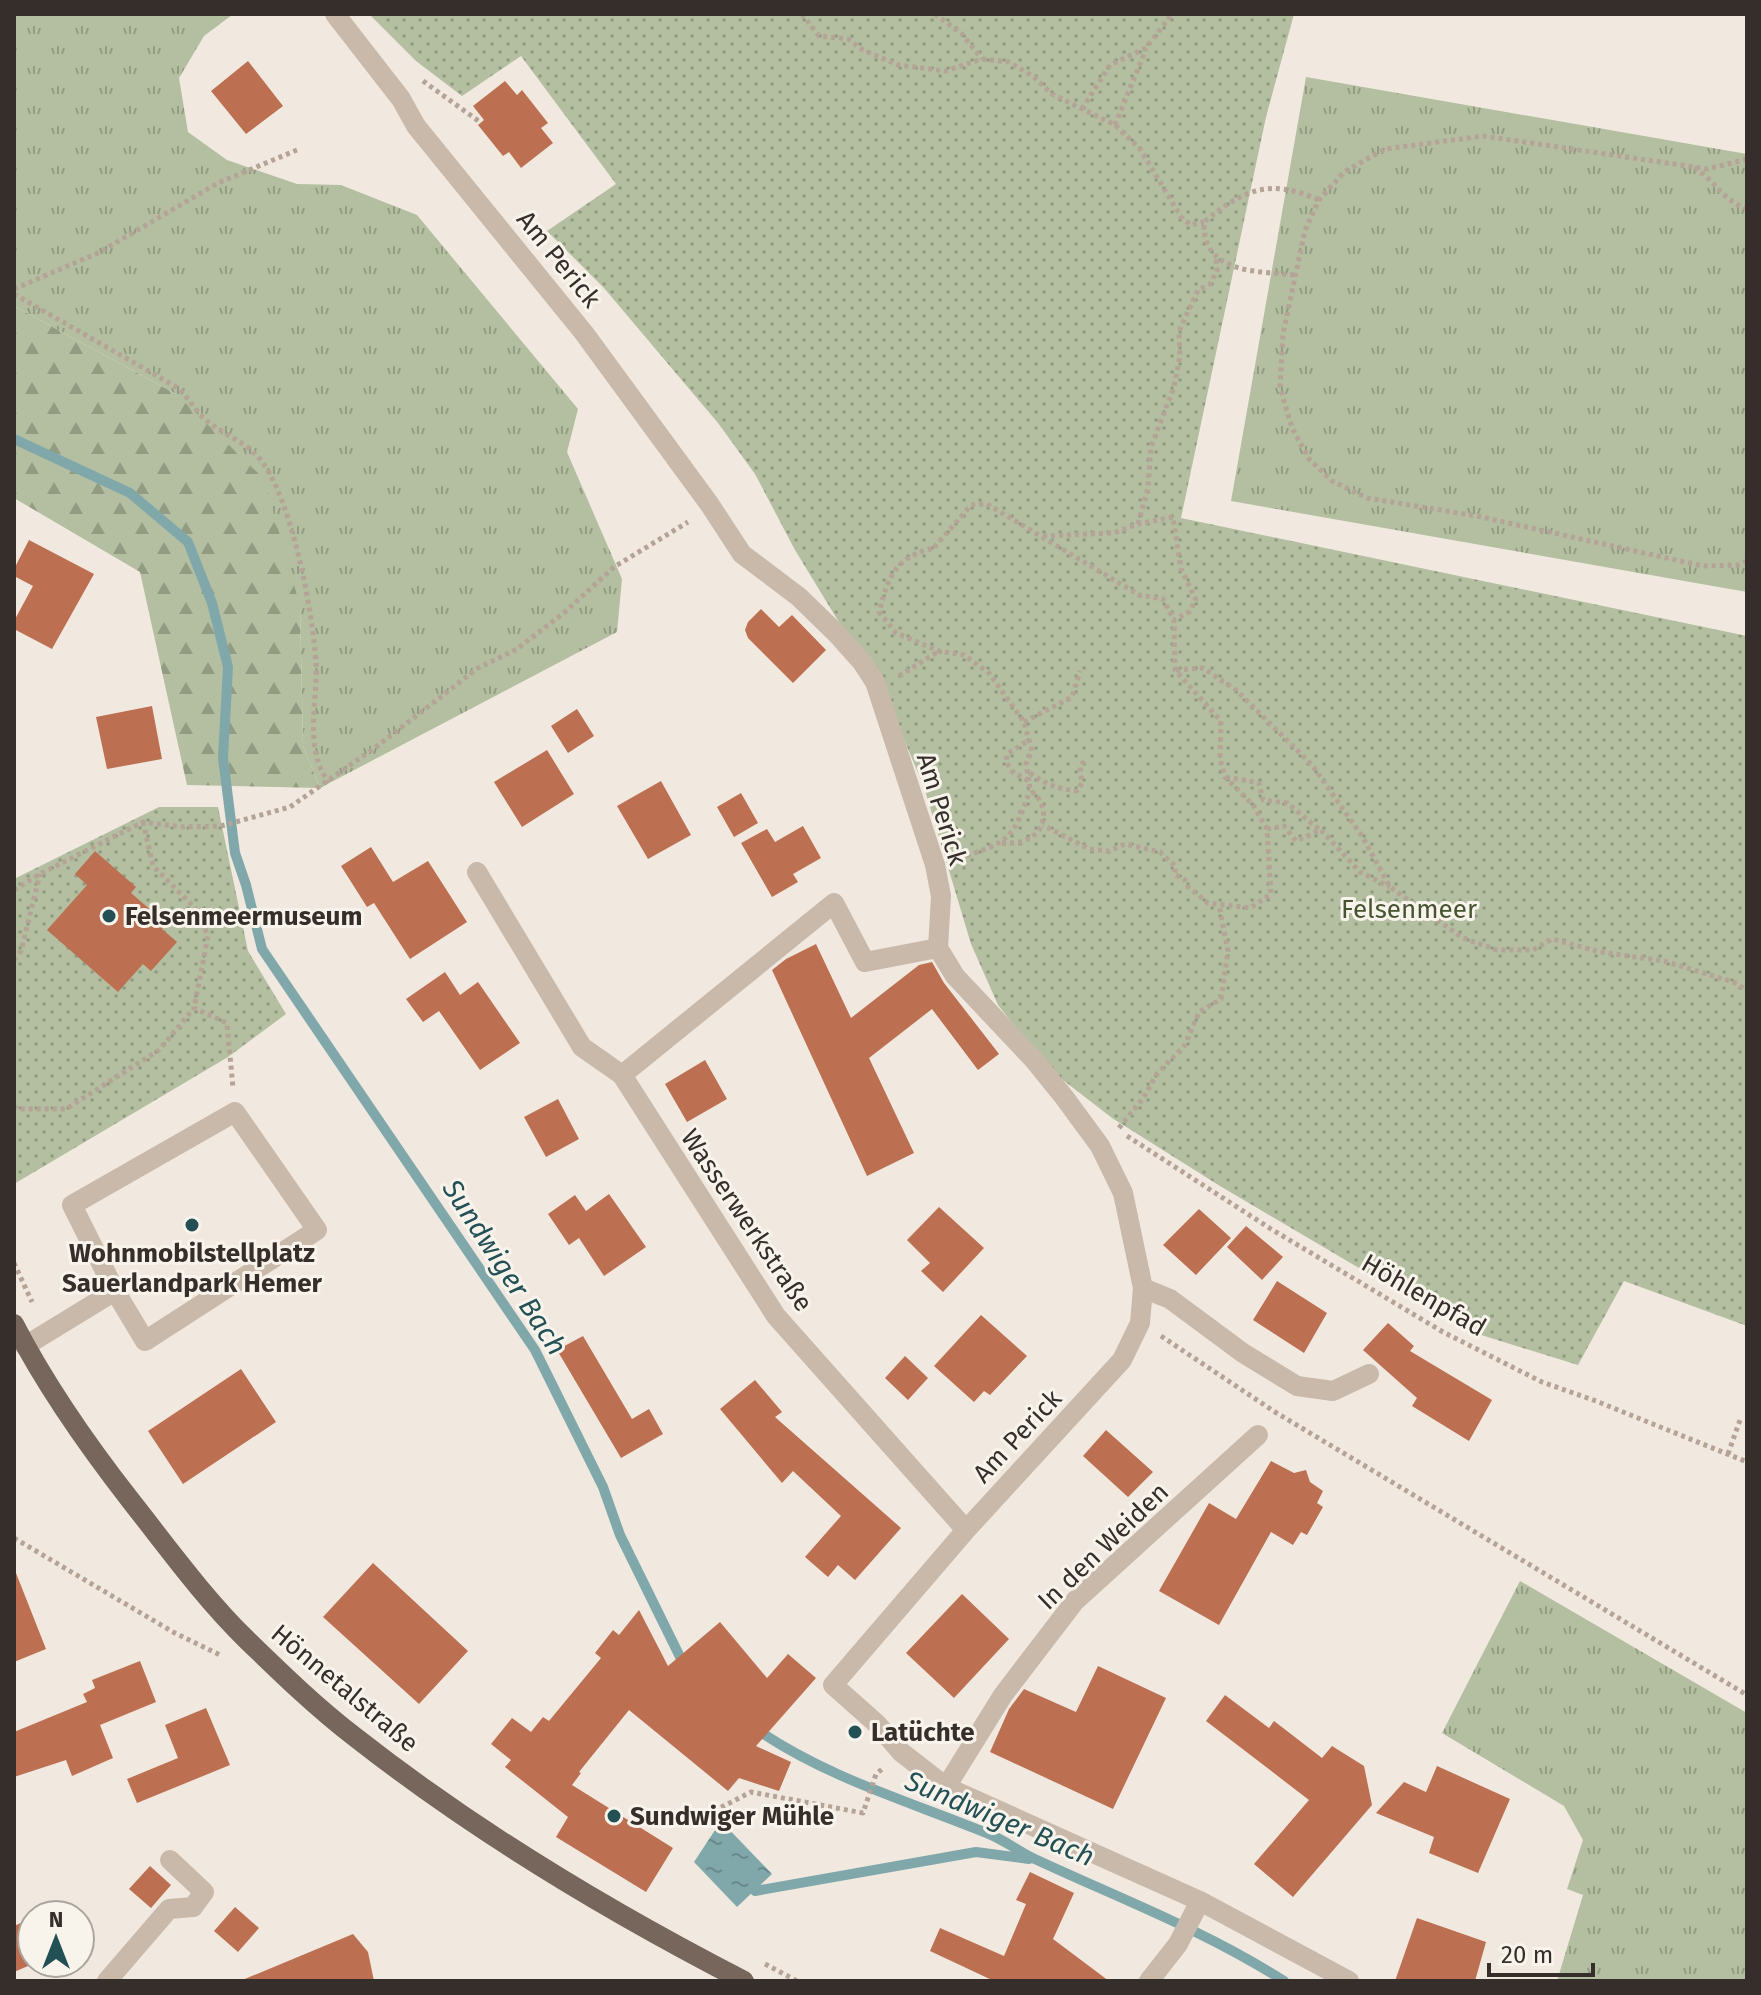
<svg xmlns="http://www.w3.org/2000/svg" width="1761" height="1995" font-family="'Fira Sans',sans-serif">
  <defs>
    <pattern id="grass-tufts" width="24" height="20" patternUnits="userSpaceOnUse" patternTransform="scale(2)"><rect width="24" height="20" fill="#b3bfa0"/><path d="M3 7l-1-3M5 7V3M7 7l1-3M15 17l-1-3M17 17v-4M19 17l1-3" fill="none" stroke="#929c83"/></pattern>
    <pattern id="forest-firs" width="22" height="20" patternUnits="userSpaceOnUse" patternTransform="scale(2)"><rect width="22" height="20" fill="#b3bfa0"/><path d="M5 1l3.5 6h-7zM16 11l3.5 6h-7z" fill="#929c83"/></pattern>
    <pattern id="park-dots" width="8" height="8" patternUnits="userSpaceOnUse" patternTransform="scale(2)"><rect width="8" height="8" fill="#b3bfa0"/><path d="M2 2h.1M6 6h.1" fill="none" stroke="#929c83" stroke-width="1.8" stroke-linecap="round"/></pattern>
    <pattern id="water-ripples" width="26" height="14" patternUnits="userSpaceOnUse" patternTransform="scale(2)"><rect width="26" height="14" fill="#80a8ab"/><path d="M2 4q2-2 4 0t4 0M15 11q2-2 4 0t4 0" fill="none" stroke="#6a898b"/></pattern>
  </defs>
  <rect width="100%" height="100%" fill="#f1e9df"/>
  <path fill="url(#grass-tufts)" d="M14 14 232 15 204 36 179 78 188 132 227 160 297 184 341 185 417 215 578 409 567 452 622 579 617 632 320 788 303 746 300 606 176 394 14 306Z
    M1306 77 1747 154V592L1231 501Z
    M1520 1581 1747 1713V1981H1557L1583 1895 1567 1889 1583 1840 1564 1806 1442 1733Z"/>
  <path fill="url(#forest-firs)" d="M14 306 176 394 264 479 300 606 303 746 320 788 187 785 140 572 14 498Z"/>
  <path fill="url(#park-dots)" d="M369 14H1294L1266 117 1181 518 1747 636V1326L1624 1281 1578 1365 1478 1334 1381 1281 1220 1186 1112 1118 1050 1070 998 1005 971 944 924 787 890 706 795 550 755 474 718 423 604 288 547 231 616 184 521 56 462 96 416 61Z
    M159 807H218L248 951 286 1014 228 1057 14 1184V879Z"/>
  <path fill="url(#water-ripples)" d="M721 1821 772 1874 737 1907 694 1862Z"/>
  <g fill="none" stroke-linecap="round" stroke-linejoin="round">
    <path stroke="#80a8ab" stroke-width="10" d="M14 439 130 493 188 542 212 603 228 667 223 758 235 853 246 885 262 949 535 1350 603 1487 620 1535 685 1667
      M756 1729C827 1778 911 1802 989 1834 1006 1841 1021 1853 1037 1860 1121 1899 1206 1931 1284 1981
      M755 1891 976 1852 1029 1859"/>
  </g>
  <path fill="#bc6f51" d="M248 61 283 106 246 134 211 91Z
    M505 81 517 95 522 90 548 123 541 128 553 143 521 168 509 152 503 156 478 125 484 120 473 106Z
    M29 540 94 574 52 649 14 629V621L33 586 14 576V569Z
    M761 609 779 627 792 615 826 650 793 683 748 638 745 630 748 622Z
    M152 706 162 759 107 769 96 717Z
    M577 709 594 736 568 753 551 726Z
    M547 750 574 794 522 827 494 782Z
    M661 781 691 835 648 859 617 806Z
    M741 793 758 823 734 837 717 807Z
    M803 826 821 858 793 874 798 882 772 897 741 843 767 829 775 842Z
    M371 847 393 882 428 861 467 922 410 959 374 903 367 907 341 866Z
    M95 851 136 887 131 893 166 923 162 929 177 942 151 971 143 964 118 992 47 930 87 885 75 874Z
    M816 944 851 1018 919 965 932 962 944 983 999 1054 978 1070 932 1009 869 1058 914 1153 867 1176 772 970 786 959Z
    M445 972 460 995 478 982 520 1043 480 1070 439 1011 423 1022 406 999Z
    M705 1060 727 1099 687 1122 665 1084Z
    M558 1099 579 1139 546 1157 524 1117Z
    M609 1194 646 1247 604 1276 579 1238 569 1245 548 1214 575 1195 586 1211Z
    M939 1207 984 1248 943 1292 921 1271 930 1263 907 1240Z
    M1199 1209 1231 1238 1196 1275 1163 1245Z
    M1246 1226 1283 1257 1262 1280 1227 1247Z
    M1277 1281 1327 1313 1304 1353 1253 1320Z
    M981 1315 1027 1356 990 1395 984 1391 974 1402 934 1366Z
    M1388 1323 1414 1346 1410 1351 1492 1400 1469 1441 1412 1406 1417 1398 1363 1350Z
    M583 1336 632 1419 649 1409 663 1434 621 1458 557 1350Z
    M905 1356 928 1378 908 1400 885 1378Z
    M241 1369 276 1422 183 1484 148 1431Z
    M755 1380 782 1412 775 1417 901 1528 855 1580 838 1565 828 1577 805 1557 841 1516 793 1471 782 1483 720 1409Z
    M1106 1430 1153 1472 1128 1497 1083 1456Z
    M1271 1461 1294 1473 1306 1470 1310 1482 1323 1491 1317 1503 1323 1507 1307 1535 1301 1532 1293 1545 1271 1532 1219 1625 1159 1591 1209 1503 1236 1519Z
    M373 1563 468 1651 419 1704 323 1617Z
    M16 1573 46 1649 14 1662V1574Z
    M962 1594 1009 1639 954 1698 906 1653Z
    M639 1610 668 1666 720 1622 767 1678 788 1654 816 1678 756 1746 791 1762 779 1791 739 1778 728 1791 629 1710 579 1772 581 1773 572 1785 673 1848 646 1892 556 1837 568 1817 505 1767 511 1760 491 1744 512 1718 531 1732 543 1717 549 1721 601 1658 595 1653 613 1630 619 1635Z
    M140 1661 156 1702 100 1725 113 1758 72 1776 66 1760 14 1777V1732L87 1702 83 1694 95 1688 92 1680Z
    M1098 1666 1166 1698 1113 1809 990 1752 1009 1709 1024 1689 1076 1712Z
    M1225 1695 1269 1728 1274 1721 1322 1758 1332 1746 1364 1766 1372 1805 1293 1897 1254 1864 1309 1800 1206 1721Z
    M206 1708 230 1765 137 1803 127 1779 178 1758 165 1725Z
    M1437 1766 1510 1799 1478 1873 1429 1853 1434 1837 1376 1813 1404 1782 1426 1792Z
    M150 1866 171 1885 151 1908 129 1889Z
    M1030 1872 1074 1893 1053 1939 1109 1981H994L930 1951 940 1928 1004 1956 1026 1904 1016 1900Z
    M235 1907 259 1928 238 1952 214 1931Z
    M32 1918V1963H35L14 1972V1926Z
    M1417 1918 1486 1942 1475 1981H1395Z
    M353 1934 368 1952 374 1981H240Z"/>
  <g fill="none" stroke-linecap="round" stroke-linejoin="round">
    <path stroke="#b4a396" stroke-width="5" stroke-dasharray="4 4" stroke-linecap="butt" d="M802 14 819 36 848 39 863 50 898 65 945 71 982 59 1009 62 1034 77 1052 94 1115 125 1140 149 1181 217 1191 225 1204 222
      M935 14 962 34 982 59
      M423 81 480 122
      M1082 109 1110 65 1146 48 1172 14
      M1115 125 1146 49
      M1747 159 1708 169 1483 136 1385 149 1344 172 1319 200 1305 230 1283 334 1280 387 1292 428 1309 459 1332 481 1367 498 1477 516 1703 566 1737 565 1747 561
      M1694 168C1717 181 1719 198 1747 209
      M1294 275C1257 271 1202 274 1204 222 1244 189 1270 178 1319 200
      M14 289 98 253 218 183 297 150
      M14 294 178 388C189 398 195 411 206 420 223 435 245 441 260 459 292 499 313 612 316 664 318 702 303 750 329 782
      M1138 524 1148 488 1151 447 1174 387 1180 356 1179 331 1198 290 1210 284 1217 271 1216 257
      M1043 536 1113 533 1138 524 1173 517 1181 569 1196 600 1189 612 1174 620
      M1176 670 1203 668 1236 690 1312 765 1362 836 1390 887 1463 938 1497 950H1533L1552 939 1600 952 1664 961 1733 982 1747 990
      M899 676 939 651
      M1024 722 1072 697 1080 671
      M1030 773C1045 784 1058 789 1077 791L1082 783 1080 766 1086 759
      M1226 777 1259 783 1263 800 1287 803 1320 830
      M1029 781 1026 764 1032 751 1024 722 989 673 964 655 939 651 896 633 879 612C888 579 893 560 929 549L932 550 971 505 987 504 1139 595 1163 599 1174 620 1175 670 1221 721 1220 759 1225 777 1253 805 1267 829 1271 894 1250 908 1208 903 1188 887 1185 880 1174 874 1176 867 1160 852 1125 844 1109 851 1089 849 1043 825
      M143 822 153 866 197 910 208 936 194 1008 227 1023 233 1088
      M1267 829 1284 826 1296 841 1321 830 1360 872 1390 887
      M1002 843C1009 843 1017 843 1023 841 1048 833 1050 804 1030 790L1029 781 1014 773 1006 762 1007 754 1029 740
      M959 858C1009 842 1013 840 1030 790
      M14 890 40 874 143 822 184 827 221 826 290 807 376 747 478 668 517 649 565 612 614 567 688 522
      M14 960 21 951 40 874
      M14 1106 17 1109H66L159 1050 194 1008
      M1119 1128 1144 1097 1156 1075 1185 1045 1199 1012 1221 999 1228 951 1219 905
      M1127 1136 1271 1229 1443 1332 1542 1382 1596 1401 1747 1462
      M14 1263 32 1302
      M1161 1336 1275 1412 1747 1695
      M1728 1454 1740 1420
      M14 1538 173 1632 222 1656
      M714 1811 751 1792 863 1813 876 1774 882 1769
      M765 1964 797 1981"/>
    <path stroke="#c8b9ab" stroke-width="20" d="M335 14 401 99 416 126 584 333 710 505 742 554 799 597 837 634 862 662 875 682 935 865 941 896 938 948 955 976 1034 1060 1064 1097 1100 1146 1123 1193 1143 1288 1140 1323 1122 1360 966 1530 833 1685 877 1724 901 1752 946 1787 1200 1901 1349 1981
      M477 872 582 1047 622 1075 834 903 865 962 938 948
      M622 1075 776 1316 966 1530
      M1143 1288 1170 1299 1243 1353 1297 1386 1333 1391 1369 1374
      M25 1346 115 1291 145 1341 317 1230 235 1112 72 1205 115 1291
      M946 1787 1003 1695 1075 1601 1258 1435
      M107 1981 169 1909 193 1907 204 1892 170 1860
      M1149 1981 1178 1944 1200 1901"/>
    <path stroke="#77665c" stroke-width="20" d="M14 1324C46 1386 88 1446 131 1501 168 1548 204 1598 247 1640 281 1673 317 1708 355 1737 476 1832 608 1911 744 1981"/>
  </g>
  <g fill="#235055" stroke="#f8f3eb" stroke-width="3">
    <circle cx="109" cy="916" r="8"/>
    <circle cx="192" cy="1225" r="8"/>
    <circle cx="855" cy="1732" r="8"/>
    <circle cx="614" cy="1816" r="8"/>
  </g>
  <g text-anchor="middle" stroke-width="6" stroke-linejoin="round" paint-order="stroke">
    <g font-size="26" fill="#362e2a" stroke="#f8f3eb">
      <text transform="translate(559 259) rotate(51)" y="9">Am Perick</text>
      <text transform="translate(942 809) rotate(73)" y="9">Am Perick</text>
      <text transform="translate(747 1220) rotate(56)" y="9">Wasserwerkstraße</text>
      <text transform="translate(1424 1295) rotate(30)" y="9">Höhlenpfad</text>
      <text transform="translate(1017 1436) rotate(-47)" y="9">Am Perick</text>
      <text transform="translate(1103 1546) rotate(-44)" y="9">In den Weiden</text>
      <text transform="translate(345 1688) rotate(40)" y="9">Hönnetalstraße</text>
    </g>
    <g font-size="26" fill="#455330" stroke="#f8f3eb">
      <text x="1409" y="918">Felsenmeer</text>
    </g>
    <g font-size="26" font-weight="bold" fill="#362e2a" stroke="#f8f3eb" text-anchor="start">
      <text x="125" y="925">Felsenmeermuseum</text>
      <text x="192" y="1262" text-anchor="middle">Wohnmobilstellplatz<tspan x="192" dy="30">Sauerlandpark Hemer</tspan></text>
      <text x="871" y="1741">Latüchte</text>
      <text x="630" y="1825">Sundwiger Mühle</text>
    </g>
    <g font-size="28" font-style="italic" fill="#235055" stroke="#f8f3eb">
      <text transform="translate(505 1267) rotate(57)" y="10">Sundwiger Bach</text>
      <text transform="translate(1000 1818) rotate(23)" y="10">Sundwiger Bach</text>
    </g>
  </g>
  <rect width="1761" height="1995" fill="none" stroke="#362e2a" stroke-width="32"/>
  <g transform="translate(56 1939)"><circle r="38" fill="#f8f3eb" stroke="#aaa49e" stroke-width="2"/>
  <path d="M0-6L14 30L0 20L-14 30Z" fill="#235055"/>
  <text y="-12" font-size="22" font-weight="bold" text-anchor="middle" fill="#362e2a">N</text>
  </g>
  <path d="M1489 1963v12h104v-12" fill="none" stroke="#362e2a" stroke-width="4"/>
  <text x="1501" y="1963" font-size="24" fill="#362e2a" stroke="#f8f3eb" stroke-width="6" paint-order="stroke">20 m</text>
</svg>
